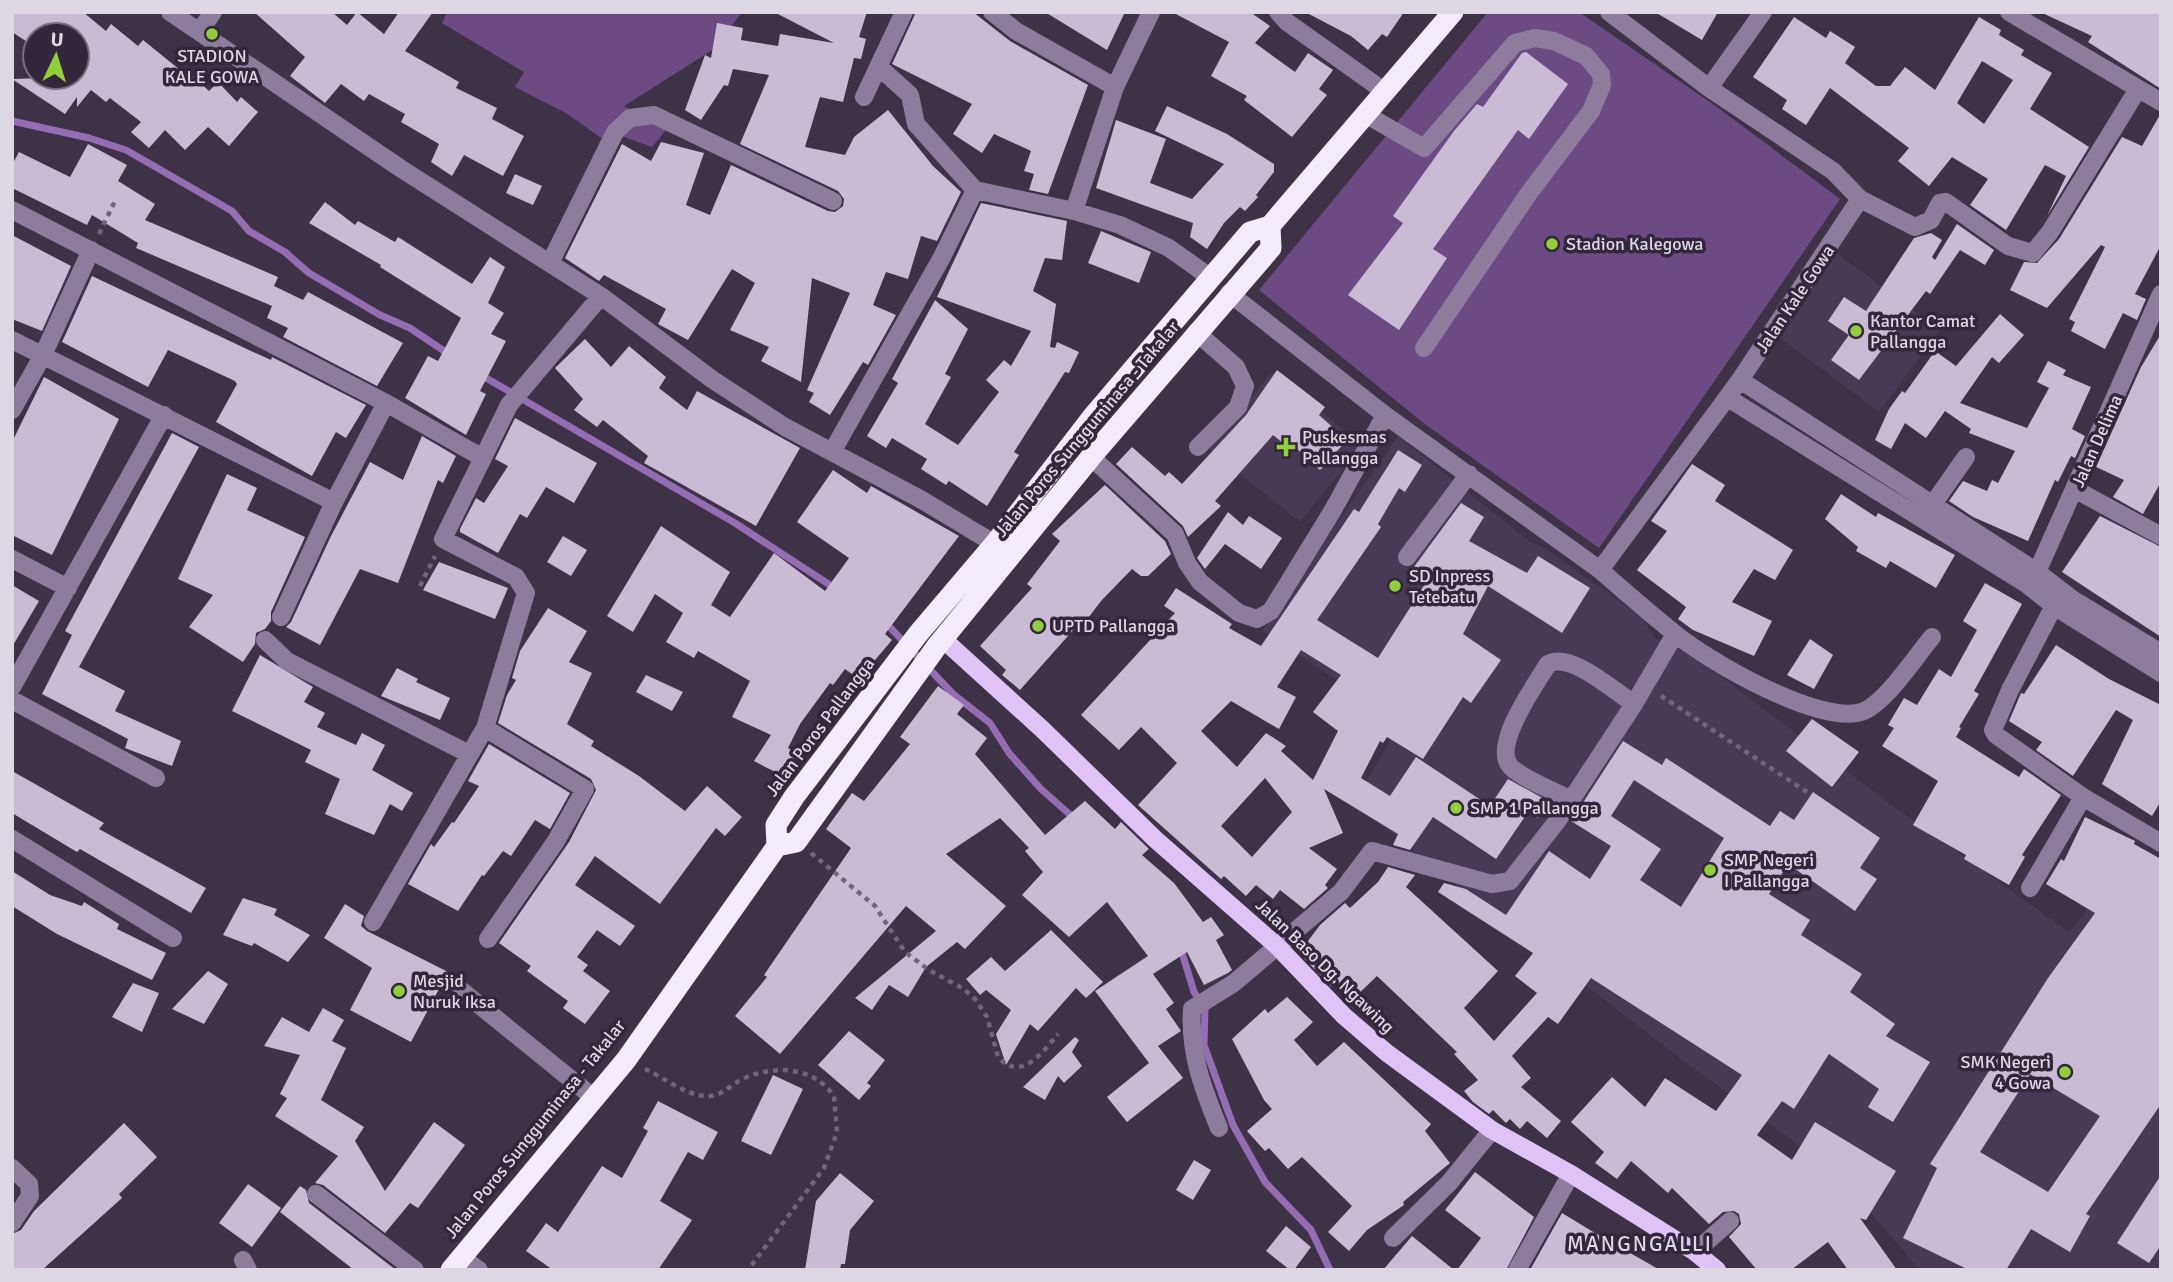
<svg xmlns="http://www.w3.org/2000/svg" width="2173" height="1282" font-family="Signika,sans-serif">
  <rect width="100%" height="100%" fill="#3d3246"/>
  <path fill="#483954" d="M1834 251 1940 330 1879 412 1772 332Z
    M1272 372 1363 445 1300 522 1209 449Z
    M1398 436 1529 541 1545 548 1642 618 1656 639 1684 649 1893 806 2069 932 2103 890 2161 917V1270H1920L1870 1212 1792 1140 1678 1057 1353 803 1401 723 1262 631Z"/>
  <path fill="#6c4b85" d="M447 12H742L714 49 624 106 667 129 652 147 616 134 604 140 566 113 515 87 524 72 442 23Z
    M1488 12H1579L1717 107 1840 199 1599 548 1426 425 1259 290Z"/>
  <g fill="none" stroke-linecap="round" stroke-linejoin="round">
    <path stroke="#956db4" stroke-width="7" d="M12 121 89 138 126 150 232 211 249 231 285 252 309 273 380 315 410 328 450 355
      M481 375 735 523 836 589
      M884 621 953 694 990 723 1009 753 1041 789 1076 820
      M1180 946 1194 992 1205 1008 1204 1045 1233 1125 1265 1182 1311 1230 1330 1270"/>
  </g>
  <path fill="#c9bbd4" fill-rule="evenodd" d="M12 12H83L106 31 111 24 138 46 143 40 185 74 188 71 209 91 218 82 237 102 241 97 258 112 229 146 208 127 185 150 165 130 149 148 131 132 141 122 110 98 106 102 91 90 77 107V97L65 114 12 79 77 77V35H35V47L12 32Z
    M254 12H332L347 25 357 12 384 34 399 12H433L405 51 459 82 456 88 497 108 492 119 524 136 503 176 464 155 452 176 431 162 439 144 401 122 405 114 369 94 364 101 341 84 325 103 290 76 305 57Z
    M774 12H867L859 37 866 39 861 59 854 58 843 102 820 97 805 147 845 155 854 137 888 110 933 166 961 192 937 241 921 236 908 279 886 272 873 305 896 315 868 365 863 362 830 415 809 402 814 393 807 390 850 293 812 278 801 382 761 361 769 347 730 330 755 283 732 269 688 340 658 324 666 309 604 275 599 281 565 258 622 144 651 161 661 142 704 153 686 205 710 215 731 165 828 211 835 212 843 206 844 199 838 191 740 144 769 75 733 69 728 86 724 85 701 120 685 110 705 55 711 58 717 23 743 28 741 40 778 46 780 34 834 43Z
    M916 12H973L1010 41 1088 85 1048 194 1029 190 1034 174 1024 171 1031 151 994 134 982 153 953 134 972 104 892 64Z
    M1045 12H1125L1107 50Z
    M1172 12H1250L1270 26 1255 43 1295 72 1308 53 1333 70 1319 89 1327 95 1292 137 1244 100 1247 96 1211 76 1229 42Z
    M1305 12H1404L1387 37 1382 34 1368 50 1351 36Z
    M1655 12H1718L1702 40Z
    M2040 12H2161V89L2088 42 2092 36Z
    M1794 17 1826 38 1830 31 1855 47 1845 63 1876 86H1890L1905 67 1935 90 1979 17 2001 30 1999 35 2024 50 2021 55 2052 73 2030 109 2089 147 2047 216 2066 176 2045 165 2006 230 1970 205 1988 179 1952 157 1929 186 1898 161 1909 148 1830 88 1806 125 1782 109 1787 100 1753 77ZM1982 61 2013 80 1984 124 1957 103Z
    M1526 52 1568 84 1529 139 1518 130 1433 249 1447 258 1399 330 1348 295 1403 223 1393 216 1454 131 1477 104 1483 107 1522 53Z
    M1167 106 1227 134 1274 164V172L1256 195 1258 197 1245 211 1240 207 1224 223 1207 249 1190 237 1193 223 1096 188 1116 120 1166 139 1150 183 1192 199 1224 164 1155 131Z
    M2161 113V245L2135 294 2146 299 2137 320 2123 313 2105 349 2071 331 2075 322 2069 319 2105 247 2101 245 2047 308 2010 290 2024 262 2037 263 2059 239 2122 137 2142 146Z
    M88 144 127 165 118 181 155 204 145 220 278 277 274 286 303 300 308 292 403 343 377 386 283 337 288 328 267 318 272 306 136 248 138 243 92 215 87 225 12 188V165L19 152 70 177Z
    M515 174 542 186 533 205 506 193Z
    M325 202 355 225 358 221 395 242 398 237 472 284 490 257 505 267 488 303 504 313 491 334 506 341 480 391 486 394 466 435 405 398 428 356 438 361 461 318 380 267 381 265 309 223Z
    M981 203 1067 221 1062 260 1045 258 1033 291 1056 304 1050 347 1055 348 1057 342 1079 352 1069 373 1065 372 1014 452 1019 455 987 506 949 481 946 485 921 469 927 459 892 438 886 448 867 436 898 383 892 379 935 300 968 329 945 374 951 377 925 424 958 445 999 392 986 380 1004 360 1011 366 1031 331 937 297Z
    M1957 224 1994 250 1985 265 1960 250 1930 294 1926 291 1859 380 1831 360 1849 335 1828 321 1844 297 1866 311 1914 238 1931 233 1942 240 1932 257 1935 260Z
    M1101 231 1151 252 1139 283 1088 263Z
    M12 235 71 266 42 331 12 319Z
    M92 276 251 351 271 360 272 357 366 405 346 438 336 432 312 476 216 422 237 384 235 381 168 350 148 387 62 342Z
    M2000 314 2024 335 1999 363 1992 357 1960 403 2027 428 2049 388 2037 382 2048 361 2066 370 2063 375 2091 387 2072 429 2085 436 2075 458 2071 456 2058 482 2055 480 2028 541 1973 517 1949 501 1963 481 1987 491 1992 480 1998 483 2015 451 1969 433 1971 429 1945 411 1926 438 1905 423 1891 449 1875 440 1889 409 1902 391 1905 393 1935 351 1956 366Z
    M2161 334V482L2143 514 2113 497 2124 480 2096 467 2141 367Z
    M585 339 611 367 629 346 666 377 659 388 687 410 697 391 800 448 756 526 644 463 648 456 603 420 597 427 574 410 583 399 555 368Z
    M1277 370 1325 407 1319 415 1347 440 1320 470 1294 446 1292 450 1273 435 1215 501 1221 506 1188 537 1183 526 1116 464 1132 447 1165 476 1169 472 1182 484 1246 415Z
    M44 377 119 419 52 555 12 535V442Z
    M515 418 597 463 574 503 546 487 527 518 520 514 498 553 460 532V529L476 498 484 503 508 466 495 459Z
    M172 433 199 447 79 667 125 691 115 711 181 741 172 766 125 748 128 739 42 694 72 635 65 631Z
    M422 436 456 456 443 483 438 480 398 583 360 569 320 645 286 627 291 622 331 536 370 462 403 480Z
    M1398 450 1422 465 1405 492 1399 488 1378 524 1381 527 1317 620 1378 658 1425 584 1408 575 1461 503 1484 517 1469 541 1527 573 1538 556 1590 588 1562 633 1488 586 1463 634 1501 660 1471 703 1463 697 1423 759 1387 737 1383 743 1380 741 1361 778 1390 796 1416 757 1490 806 1508 779 1548 801 1538 818 1528 812 1496 859 1433 817 1410 850 1393 845 1398 834 1324 789 1343 833 1309 848 1337 869 1325 885 1328 888 1304 909 1280 890 1273 899 1256 885 1246 896 1224 876 1221 879 1138 805 1177 763 1141 727 1119 750 1081 715 1175 613 1164 606 1176 588 1232 624 1229 628 1261 646 1354 509 1359 512ZM1301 650 1341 675 1313 712 1338 731 1313 780 1281 751 1286 746 1266 733 1237 767 1201 731 1231 701 1279 729 1296 697 1277 687ZM1265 778 1292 812 1252 857 1221 826Z
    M1692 464 1725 485 1715 501 1793 550 1775 580 1754 569 1732 602 1772 621 1754 656 1693 630 1678 619 1686 607 1637 570 1667 531 1651 521Z
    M833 470 867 493 871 486 959 536 885 634 892 640 859 679 845 669 833 685 830 683 800 724 788 748 799 754 783 776 754 761 771 735 732 717 750 681 698 651 694 658 666 642 683 613 655 594 633 632 607 616 661 526 730 572 711 605 730 617 774 553 825 591 849 558 797 522Z
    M227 474 257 488 247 510 305 537 271 612V621L265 629 256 633 255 644 243 662 189 627 213 595 178 579Z
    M1105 485 1165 541 1171 554 1148 576H1141L1132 569 1101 601 1079 630 1075 628 1020 690 1002 675 1006 670 980 646 1032 588 1027 584 1060 541 1052 534Z
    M1841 494 1876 517 1878 513 1955 555 1936 588 1890 561 1886 568 1856 551 1858 547 1825 519Z
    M1228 512 1243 525 1249 516 1282 538 1261 569 1225 544 1205 569 1197 558Z
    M2100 516 2161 547V637L2062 572Z
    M563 536 587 550 571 576 547 562Z
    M439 562 508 588 495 619 423 590Z
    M1985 583 2022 604 1974 691 1979 694 1959 727 1961 728 1956 737 2019 777 2024 769 2061 795 2022 855 2025 857 2009 885 1964 859 1966 855 1913 825 1938 781 1882 746 1894 728 1888 725 1904 698 1917 705 1939 669 1951 677 1977 630 1963 621Z
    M12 585 39 601 12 647Z
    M548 608 587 631 569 662 592 673 567 724 594 741 591 746 639 776 685 811 707 786 742 817 725 836 716 828 660 904 595 856 575 885 635 926 620 946 597 930 577 957 588 965 583 971 610 991 585 1024 563 1008 568 1001 527 971 531 966 499 943 569 842 596 790 591 779 498 723 507 695 516 680 512 678 520 651Z
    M1810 639 1833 655 1814 689 1787 675Z
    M2056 645 2109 679 2161 705V801L2152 816 2102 784 2133 720 2116 710 2073 776 2036 750 2042 742 2009 721 2021 693 2024 694Z
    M260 655 313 687 304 702 325 713 317 727 356 745 362 733 385 745 372 770 413 793 402 811 390 804 374 835 325 814 340 779 305 762 311 750 232 711Z
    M397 668 418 679 416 682 450 698 440 720 381 696Z
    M646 675 683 692 672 711 636 692Z
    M938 686 964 705 957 714 987 738 975 754 1045 835 1085 801 1115 829 1121 822 1149 849 1142 855 1174 883 1203 922 1211 917 1224 935 1216 940 1232 970 1228 973 1204 985 1187 952 1153 974 1174 1003 1166 1009 1181 1031 1158 1046 1183 1078 1127 1122 1107 1097 1149 1063 1095 991 1148 956 1107 902 1069 937 1022 895 1043 872 1025 851 1029 848 1000 818 946 854 1006 906 965 949 957 942 926 967 908 997 889 985 872 1010 855 998 936 931 906 906 780 1054 735 1016 767 977 764 975 851 848 826 829 852 793 864 801 910 744 900 737Z
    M1812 719 1859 752 1832 787 1786 751Z
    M1623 741 1662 765 1666 758 1770 826 1780 811 1794 820 1813 792 1880 838 1860 868 1877 879 1855 911 1788 864 1769 894 1810 920 1801 935 1862 974 1850 992 1895 1024 1886 1036 1930 1062 1893 1122 1868 1107 1879 1089 1829 1054 1794 1109 1782 1101 1757 1135 1792 1160 1815 1122 1896 1171 1866 1220 1860 1218 1897 1270H1848L1828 1242 1791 1270H1757L1729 1237 1741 1224 1739 1214 1734 1211 1723 1212 1709 1224 1672 1188 1668 1193 1631 1161 1617 1179 1595 1163 1604 1152 1571 1122 1612 1077 1645 1107 1665 1078 1716 1111 1742 1075 1591 978 1558 1024 1548 1017 1512 1056 1531 1078 1521 1087 1561 1121 1547 1138 1527 1121 1520 1129 1510 1119 1506 1123 1493 1110 1489 1114 1473 1102 1464 1091 1478 1080 1454 1054 1457 1052 1377 976 1353 999 1336 982 1331 986 1299 953 1320 925 1345 903 1350 908 1378 882 1388 867 1415 875 1406 887 1498 971 1464 1008 1494 1041 1537 993 1515 976 1533 953 1438 892 1444 883 1466 889 1506 915 1549 851 1590 879 1611 846 1571 821ZM1634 780 1724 838 1681 907 1640 880 1661 849 1611 816Z
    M489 744 570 793 550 829 535 820 511 856 503 851 484 876 482 875 458 911 408 884 431 844 434 847 452 822 454 823 479 786 468 781Z
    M12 771 104 823 99 829 206 888 191 913 80 849 77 852 12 813Z
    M2085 817 2135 841 2134 844 2161 859V1104L2086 1214 2090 1216 2070 1252 2031 1229 2006 1270H1969L1903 1238 1937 1168 1930 1164 2048 978 2095 913 2046 884 2061 859 2064 861ZM2030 1074 2100 1116 2048 1192 1980 1152Z
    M12 871 50 895 82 906 84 902 119 924 117 929 166 953 152 980 57 934 12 906Z
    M243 898 277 909 274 915 310 935 288 962 254 943 252 946 223 935Z
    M345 904 364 916 361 926 367 931 448 972 411 1042 350 1010 372 968 324 938Z
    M1051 930 1103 982 1086 998 1076 988 1038 1031 1030 1024 1006 1065 996 1034 1011 1010 986 990 980 995 966 979 991 957 1005 971Z
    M208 971 228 984 204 1024 172 1009Z
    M133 983 159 993 142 1032 112 1017Z
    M1287 997 1313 1022 1294 1040 1317 1066 1344 1042 1431 1124 1425 1131 1450 1163 1403 1202 1404 1205 1367 1230 1349 1251 1328 1232 1352 1206 1302 1157 1288 1169 1269 1148 1265 1151 1247 1131 1272 1109 1264 1100 1232 1039 1265 1009 1268 1013Z
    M323 1008 344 1020 332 1041 346 1048 321 1100 364 1127 355 1141 385 1191 434 1122 465 1145 418 1208 410 1203 385 1233 323 1185 315 1183 338 1156 275 1116 287 1098 280 1094 300 1055 264 1046 282 1017 309 1032Z
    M849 1031 885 1060 867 1083 871 1086 859 1100 818 1065Z
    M1075 1037 1079 1040 1072 1052 1082 1066 1064 1083 1058 1076 1045 1100 1023 1087Z
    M773 1075 803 1089 771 1155 741 1141Z
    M658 1101 718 1132 703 1160 688 1152 660 1201 692 1220 658 1270H553L526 1251 546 1223 558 1232 602 1166 622 1178 648 1131 643 1128Z
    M124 1123 157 1157 119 1194 122 1198 42 1270H12V1234L21 1230 34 1211Z
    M1194 1160 1211 1170 1193 1200 1176 1190Z
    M1475 1172 1534 1217 1506 1270H1457L1481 1238 1445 1210Z
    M840 1173 874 1201 850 1230 845 1264H841L840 1270H805L816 1201Z
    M2161 1175V1245L2149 1263 2117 1243Z
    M248 1184 281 1208 252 1247 219 1223Z
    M300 1186 306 1190 309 1203 396 1270H354L280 1212Z
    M1562 1213 1595 1233 1660 1270H1530Z
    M1286 1226 1311 1247 1294 1270H1290L1266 1251Z
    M1412 1236 1454 1270H1383Z"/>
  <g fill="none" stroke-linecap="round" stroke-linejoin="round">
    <path stroke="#706678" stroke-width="4.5" stroke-dasharray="5 5" stroke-linecap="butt" d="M99 234 115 201
      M420 586 435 556
      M1661 696 1807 792
      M811 853 875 906 905 952 929 970 964 989 975 999 987 1017 998 1057C1021 1083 1043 1052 1058 1034
      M645 1069C663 1077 684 1094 704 1096 722 1098 731 1083 747 1077 777 1065 814 1067 834 1096L837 1132 824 1168 748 1270"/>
    <path stroke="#8d7c9c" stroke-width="18" d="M170 12 400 168 601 296 713 380 785 427 922 500 995 544
      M992 12 1016 31 1115 87
      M1278 12 1287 22 1384 91
      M1609 12 1709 88 1833 171 1860 199 1740 380 1600 570C1624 591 1648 612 1673 632 1706 660 1823 728 1864 711 1887 701 1916 656 1932 637
      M2009 12 2161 102
      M199 32 213 12
      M879 67 910 95 916 124 975 190 1074 211 1120 225 1169 248 1211 278
      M1709 88 1763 12
      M864 97 904 12
      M1365 114 1424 148 1515 43 1535 38 1554 41 1586 56 1601 74 1602 85 1591 111 1529 193 1424 348
      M1860 199 1915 227 1931 220 1940 203 1946 202 2008 246 2033 253 2050 232 2138 89
      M12 210 386 403 483 458
      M1074 211 1115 87 1151 12
      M550 263 615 132 630 118 654 115 833 201
      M1229 293 1385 415 1600 570
      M1196 332 1236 367 1245 386 1238 407 1198 447
      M12 340 334 502
      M1740 380 2037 572 2072 599 2161 653
      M1728 398 2025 583 2054 606 2161 673
      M12 410 43 355 91 250
      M832 452 942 257 975 190
      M1091 457 1175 534 1187 563 1200 582 1239 613 1257 619 1271 611 1333 510 1385 415
      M2076 490 2161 536
      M1933 504 1966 457
      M1407 557 1469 474
      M12 559 68 588
      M2029 579 2037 572 2161 294
      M2063 603 2054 606 2010 690 1993 730 1996 735 2083 797 2161 843
      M281 617 334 502 386 403
      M265 640 287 661 469 754
      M12 687 164 415
      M12 700 156 778
      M1570 799C1552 790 1527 781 1512 768 1489 748 1536 684 1548 664 1570 651 1614 691 1634 704
      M12 839 173 938
      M2030 888 2083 797
      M373 922 485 728
      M488 939 556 841 585 789 485 728 526 593 516 577 443 539 509 405 601 296
      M462 991 594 1098
      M1219 1128C1203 1089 1189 1052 1192 1009L1234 983 1341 892 1372 851 1492 884 1510 881 1558 820 1634 704 1675 634
      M12 1168 29 1184 30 1196 12 1223
      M316 1194 415 1270
      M1393 1238 1449 1183 1492 1130
      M1695 1252 1730 1221
      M461 1257 479 1270
      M243 1260 248 1270
      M1517 1270 1571 1174"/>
    <path stroke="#dfc3f7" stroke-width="18" d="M944 640 1043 730 1155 839 1277 946 1344 1016 1387 1053 1492 1130 1571 1174 1695 1252 1717 1270"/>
    <path stroke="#f3ebfa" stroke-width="21" d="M777 846 776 825 794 797 918 634 997 541 1094 415 1250 232 1270 226 1453 12
      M777 846 796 842 937 646 1091 457 1271 248 1270 226
      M451 1270 626 1060 777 846"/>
  </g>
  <g fill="#92cd3e" stroke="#33283b" stroke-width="2.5">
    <circle cx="212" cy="34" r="7"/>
    <circle cx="1552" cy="244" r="7"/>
    <circle cx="1856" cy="331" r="7"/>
    <path d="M1282.5 436.5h7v7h7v7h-7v7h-7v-7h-7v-7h7z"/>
    <circle cx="1395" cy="586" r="7"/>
    <circle cx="1038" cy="626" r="7"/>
    <circle cx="1456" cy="808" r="7"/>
    <circle cx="1710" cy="870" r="7"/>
    <circle cx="399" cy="991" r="7"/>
    <circle cx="2065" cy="1072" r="7"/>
  </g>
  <g text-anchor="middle" stroke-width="7" stroke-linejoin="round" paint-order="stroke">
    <g font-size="18" fill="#ded7e4" stroke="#33283b" text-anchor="start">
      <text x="212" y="62" text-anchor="middle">STADION<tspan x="212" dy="21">KALE GOWA</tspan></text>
      <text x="1566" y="250">Stadion Kalegowa</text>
      <text x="1870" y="327">Kantor Camat<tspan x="1870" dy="21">Pallangga</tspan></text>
      <text x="1302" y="443">Puskesmas<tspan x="1302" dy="21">Pallangga</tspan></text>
      <text x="1409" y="582">SD Inpress<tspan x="1409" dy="21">Tetebatu</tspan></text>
      <text x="1052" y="632">UPTD Pallangga</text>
      <text x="1470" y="814">SMP 1 Pallangga</text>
      <text x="1724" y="866">SMP Negeri<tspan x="1724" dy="21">I Pallangga</tspan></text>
      <text x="413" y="987">Mesjid<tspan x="413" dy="21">Nuruk Iksa</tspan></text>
      <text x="2051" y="1068" text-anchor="end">SMK Negeri<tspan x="2051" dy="21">4 Gowa</tspan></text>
    </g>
    <g font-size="18" fill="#ded7e4" stroke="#33283b">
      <text transform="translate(1795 299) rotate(-56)" y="6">Jalan Kale Gowa</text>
      <text transform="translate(1087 429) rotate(-50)" y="6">Jalan Poros Sungguminasa - Takalar</text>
      <text transform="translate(2097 441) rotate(-66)" y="6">Jalan Delima</text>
      <text transform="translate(820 727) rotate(-53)" y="6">Jalan Poros Pallangga</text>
      <text transform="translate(1325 966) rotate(44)" y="6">Jalan Baso Dg. Ngawing</text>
      <text transform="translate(535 1129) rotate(-51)" y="6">Jalan Poros Sungguminasa - Takalar</text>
    </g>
    <g font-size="21" letter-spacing="2" fill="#ded7e4" stroke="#33283b">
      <text x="1640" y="1251">MANGNGALLI</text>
    </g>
  </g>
  <rect width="2173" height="1282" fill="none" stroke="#ded7e4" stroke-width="28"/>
  <g transform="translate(56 56) rotate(4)"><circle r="33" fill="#33283b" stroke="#776e7f" stroke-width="2"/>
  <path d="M0-5L12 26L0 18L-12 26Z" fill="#92cd3e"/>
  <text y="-10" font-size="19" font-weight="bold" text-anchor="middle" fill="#ded7e4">U</text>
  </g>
</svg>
